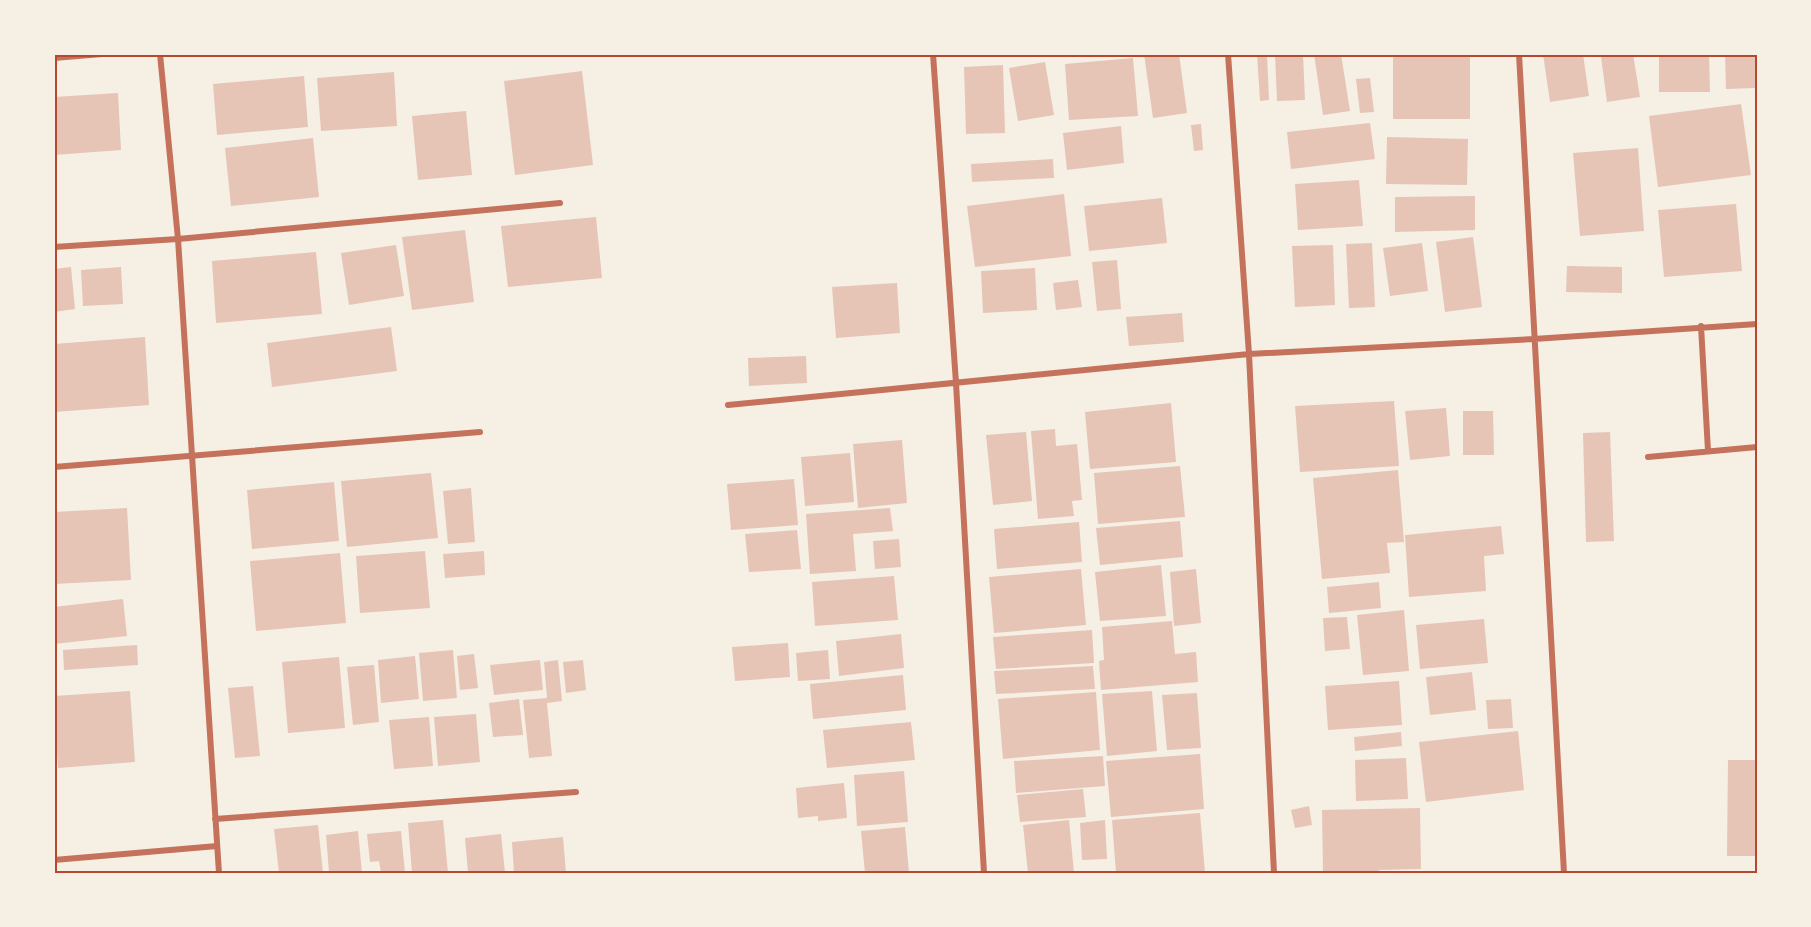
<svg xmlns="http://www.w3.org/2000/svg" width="1811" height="927" font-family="'Source Sans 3',sans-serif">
  <rect width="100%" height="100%" fill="#f6efe4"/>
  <path fill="#e6c5b7" d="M1144 54H1179L1187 113 1153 118Z
    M1257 54H1267L1269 100 1260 101Z
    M1275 54H1303L1305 100 1277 101Z
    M1314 54H1341L1350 111 1323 115Z
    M1393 54H1470V119H1393Z
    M1543 54H1583L1589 96 1550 102Z
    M1622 54H1633L1640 97 1607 102 1601 57Z
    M1659 54H1709L1710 92H1659Z
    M1725 54H1757V88L1726 89Z
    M1133 58 1138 116 1069 120 1065 64Z
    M1045 62 1054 115 1018 121 1009 68Z
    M1003 65 1005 133 966 134 964 67Z
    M582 71 593 165 515 175 504 81Z
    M394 72 397 126 321 131 317 78Z
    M304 76 308 127 217 135 213 84Z
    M1370 78 1374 112 1360 113 1356 79Z
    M118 93 121 150 54 155V97Z
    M1741 104 1751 175 1658 187 1649 116Z
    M466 111 472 175 418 180 412 116Z
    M1370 123 1375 159 1291 169 1287 132Z
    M1201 124 1203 150 1194 151 1191 125Z
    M1121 126 1124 163 1067 170 1063 133Z
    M1387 137 1468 139 1467 185 1386 184Z
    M313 138 319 197 231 206 225 148Z
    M1638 148 1644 231 1580 236 1573 153Z
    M1053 159 1054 178 972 182 971 164Z
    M1359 180 1363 226 1298 230 1295 184Z
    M1064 194 1071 256 975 267 967 206Z
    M1475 196V230L1395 232V197Z
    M1162 198 1167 243 1089 251 1084 206Z
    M1736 204 1742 271 1664 277 1658 210Z
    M596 217 602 278 508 287 501 226Z
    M465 230 474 302 412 310 402 237Z
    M1473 237 1482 307 1445 312 1436 242Z
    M1372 243 1375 307 1349 308 1346 244Z
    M1422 243 1428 291 1390 296 1383 248Z
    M396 245 404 296 349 305 341 253Z
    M1333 245 1335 305 1295 307 1292 246Z
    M316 252 322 314 216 323 212 261Z
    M1117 260 1121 309 1097 311 1092 262Z
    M1567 266 1622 267V293L1566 292Z
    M71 267 75 309 54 312V269Z
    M121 267 123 304 83 306 81 270Z
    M1035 268 1037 310 983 313 981 271Z
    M1078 280 1082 307 1056 310 1053 283Z
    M897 283 900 333 836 338 832 287Z
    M1182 313 1184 342 1129 346 1126 317Z
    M391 327 397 371 272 387 267 343Z
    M145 337 149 405 54 412V344Z
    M806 356 807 383 749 386 748 358Z
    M1394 401 1399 466 1300 472 1295 406Z
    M1171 403 1176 462 1090 469 1085 412Z
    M1446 408 1450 456 1410 460 1405 411Z
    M1463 411H1493L1494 455H1463Z
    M1055 429 1056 446 1077 444 1082 500 1072 501 1074 516 1038 519 1031 431Z
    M1026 432 1032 501 993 505 986 435Z
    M1610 432 1614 541 1586 542 1583 433Z
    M902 440 907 503 858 508 853 444Z
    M850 453 854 502 805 506 801 457Z
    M1180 466 1185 517 1098 524 1094 473Z
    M1398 470 1404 542 1387 543 1390 573 1322 579 1313 478Z
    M431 473 438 538 347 547 341 481Z
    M794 479 798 525 731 530 727 484Z
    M334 482 339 541 252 549 247 490Z
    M471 488 475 542 448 544 443 491Z
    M127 508 131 580 54 584V512Z
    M890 508 893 531 853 534 856 571 810 574 806 514Z
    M1180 521 1183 557 1100 565 1096 528Z
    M1079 522 1082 562 997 569 994 529Z
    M1501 526 1504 554 1484 556 1486 591 1409 597 1405 535Z
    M797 530 801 569 749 572 745 534Z
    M899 539 901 567 875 569 873 541Z
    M425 551 430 608 360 613 356 556Z
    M484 551 485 575 445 578 443 554Z
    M340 553 346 623 256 631 250 561Z
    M1161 565 1166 616 1100 621 1095 572Z
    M1081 569 1086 625 994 633 989 577Z
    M1196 569 1201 623 1174 626 1170 572Z
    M894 576 898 620 815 626 812 582Z
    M1379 582 1381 608 1329 613 1327 587Z
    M123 599 127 636 54 644V607Z
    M1404 610 1409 671 1363 675 1357 615Z
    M1347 617 1350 649 1325 651 1323 618Z
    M1484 619 1488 663 1420 669 1416 625Z
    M1172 621 1175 654 1196 652 1198 682 1101 690 1099 661 1104 660 1102 627Z
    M1092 630 1094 663 996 669 993 637Z
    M901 634 904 668 839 676 836 641Z
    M788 643 790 677 735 681 732 647Z
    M137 645 138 665 64 670 63 650Z
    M453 650 457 698 423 701 419 653Z
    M828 650 830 679 798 681 796 653Z
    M474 654 478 688 460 690 457 656Z
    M415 656 419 699 381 703 378 660Z
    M339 657 345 728 288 733 282 662Z
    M540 660 543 690 494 695 490 665Z
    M558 660 562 701 547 703 552 756 529 758 523 700 547 698 544 662Z
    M583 660 586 690 566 693 563 662Z
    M374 665 379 722 353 725 347 667Z
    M1093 666 1095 689 996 694 994 671Z
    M1472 672 1476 710 1430 715 1426 677Z
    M903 675 906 710 813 719 810 684Z
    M1399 681 1402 725 1328 730 1325 686Z
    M253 686 260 756 235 758 228 688Z
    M130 691 135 762 58 768 54 696Z
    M1152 691 1157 751 1107 756 1102 694Z
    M1096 692 1100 750 1003 759 998 699Z
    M1197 693 1201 748 1167 750 1162 695Z
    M519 699 523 735 493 737 489 703Z
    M1511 699 1513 728 1488 729 1486 700Z
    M476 714 480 762 438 766 434 717Z
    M429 717 433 766 394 769 389 720Z
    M911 722 915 760 827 768 823 730Z
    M1518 731 1524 790 1426 802 1419 742Z
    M1401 732 1402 746 1355 751 1354 737Z
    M1200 754 1204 809 1111 817 1106 761Z
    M1103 756 1105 786 1016 793 1014 761Z
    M1406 758 1408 799 1356 801 1355 760Z
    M1728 760H1757V856H1727Z
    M904 771 908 822 857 826 854 775Z
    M844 783 847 818 818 821V816L798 818 796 788Z
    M1083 789 1086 817 1020 822 1017 795Z
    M1309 806 1312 825 1295 828 1291 810Z
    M1420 808 1421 869 1379 870V873H1323L1322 810Z
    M1200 813 1205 873H1116L1112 820Z
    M443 820 448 873H412L408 823Z
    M1069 820 1074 873H1028L1023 825Z
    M1105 820 1107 859 1082 860 1080 823Z
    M318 825 323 873H279L274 829Z
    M905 827 909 873H865L861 831Z
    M358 831 362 873H329L326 835Z
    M401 831 405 873H381L379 861 370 862 367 834Z
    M501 834 505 873H468L465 838Z
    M563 837 566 873H514L512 842Z"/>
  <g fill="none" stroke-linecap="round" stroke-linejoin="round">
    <path stroke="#c5725c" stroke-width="6" d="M160 54 178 239 219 873
      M933 54 956 383 984 873
      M1228 54 1249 354 1274 873
      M1519 54 1564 873
      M54 58 102 54
      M54 247 178 239 560 203
      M1701 326 1708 451
      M728 405 1249 354 1534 339 1757 324
      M1648 457 1757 447
      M54 467 480 432
      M215 819 576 792
      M54 860 217 846"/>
  </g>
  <rect width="1811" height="927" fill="none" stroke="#f6efe4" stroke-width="111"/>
  <rect x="56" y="56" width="1700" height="816" fill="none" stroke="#b5482f" stroke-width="2"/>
</svg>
